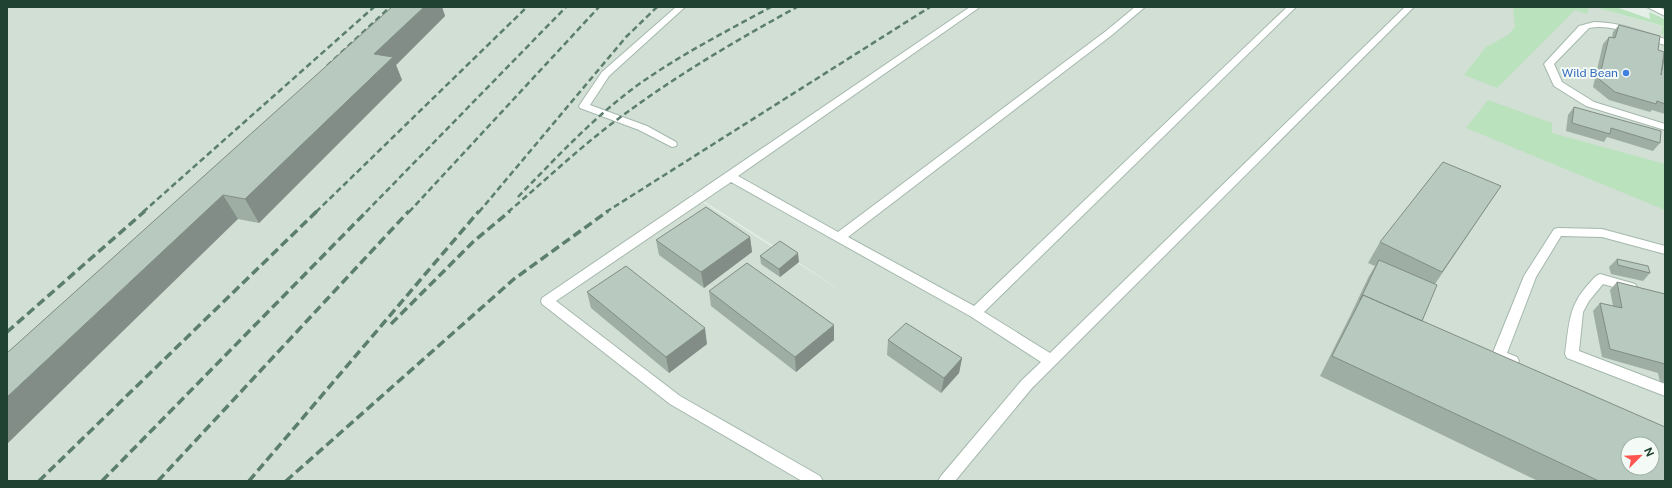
<svg xmlns="http://www.w3.org/2000/svg" width="1672" height="488" font-family="'Public Sans',sans-serif">
  <rect width="100%" height="100%" fill="#e3efe7"/>
  <path fill="#d1dfd5" fill-rule="evenodd" d="M7 7H1578L1587 13 1589 7H1594L1665 27V481H7ZM691 193 780 250 849 296 690 194ZM1628 444H1652V468H1628Z"/>
  <path fill="#bae2bc" d="M1513 7H1589L1587 14 1575 10 1497 88 1464 75 1486 47 1508 35 1515 27Z
    M1594 7H1616L1650 19 1649 12 1665 19V35L1661 34 1663 26Z
    M1488 100 1552 123V133L1665 164V210L1466 128Z"/>
  <g fill="none" stroke-linecap="round" stroke-linejoin="round">
    <defs>
      <path id="service" d="M676 7H685L609 76 590 105 647 126 676 142 677 144 676 146 672 147 639 130 580 108 579 106 602 72Z
        M970 7H980L738 176 838 232 1106 31 1135 7H1145L1112 35 848 237 974 306 1287 7H1296L984 312 1050 353 1405 7H1414L1032 388 955 481H938L941 476 1022 380 1041 362 970 316 731 182 556 301 680 396 820 476 823 481H802L670 404 542 304 541 301 542 298Z
        M1647 7H1659L1665 10V16Z
        M1594 22C1618 22 1642 31 1665 39V45C1641 39 1615 23 1589 28L1554 64 1562 82 1594 102 1665 124V130L1586 106 1554 86 1544 64 1579 26Z
        M1558 228 1602 229 1665 246V254L1602 237 1561 236 1536 277 1507 353 1517 357 1519 361 1517 365C1509 367 1496 362 1492 355L1524 276 1554 229Z
        M1600 274 1635 284 1637 287 1635 290 1631 292 1603 284 1589 301 1583 312 1579 351 1665 384V396L1567 358 1565 354C1569 327 1568 308 1586 287 1591 282 1594 276 1600 274Z"/>
    </defs>
    <use href="#service" stroke="#a5b8ad" stroke-width="2"/>
    <use href="#service" fill="#fff" fill-rule="evenodd"/>
    <path stroke="#5b7e6d" stroke-width="2.5" stroke-dasharray="6 3.5" stroke-linecap="butt" d="M327 66 390 7
      M518 197C555 159 592 119 635 87 678 56 725 32 771 7
      M143 212 374 7
      M316 212 527 7
      M366 212 566 7
      M409 212 599 7
      M479 212 626 37 657 7
      M508 212C546 180 582 145 622 116 677 75 737 40 797 7
      M606 212 930 7"/>
    <path stroke="#5b7e6d" stroke-width="3.5" stroke-dasharray="9 4.5" stroke-linecap="butt" d="M391 324 473 242 510 211
      M7 332 145 211
      M39 481 317 211
      M102 481 367 211
      M158 481 409 211
      M249 481 479 211
      M286 481 514 279 608 211"/>
  </g>
  <path fill="#9eaea4" d="M392 7H442L445 16 396 65 402 80 259 223 238 219 7 353Z
    M1619 25 1664 54 1665 53V114L1652 110 1650 112 1609 100 1593 87 1603 44 1609 37H1612L1613 32Z
    M1574 107 1660 143 1653 151 1607 137 1604 142 1566 131 1568 115Z
    M1501 186 1435 284 1422 321 1665 481H1538L1320 376 1350 316 1369 276 1375 266 1368 263 1380 242Z
    M750 237 752 252 704 288 659 255 656 240Z
    M760 256 799 262 780 277 761 264Z
    M1617 259 1650 273 1643 281 1611 274 1609 267Z
    M1617 282 1665 294V383L1660 382 1658 373 1602 357 1593 311 1600 303 1613 306 1610 290Z
    M709 291 834 340 796 372 711 306Z
    M587 292 707 344 669 373 591 308Z
    M888 340 962 358 959 373 941 393 887 355Z"/>
  <path fill="#818d86" d="M424 7H442L445 16 396 65 402 80 259 223 245 199 374 54Z
    M223 195 238 219 7 444V397Z
    M750 237 752 252 704 288 701 272Z
    M798 253 799 262 780 277 779 269Z
    M834 325V340L796 372 795 357Z
    M705 328 707 344 669 373 666 357Z
    M962 358 959 373 941 393 944 378Z"/>
  <path fill="#b8cabf" stroke="#818d86" fill-rule="evenodd" d="M392 7H424L374 54 393 57 245 199 223 195 7 397V353Z
    M1619 25 1660 36 1658 50 1664 52 1661 75 1665 53V104L1657 101 1656 104 1615 92 1599 79 1609 37 1615 38Z
    M1574 107 1661 131 1660 143 1611 128 1610 134 1572 123Z
    M1443 162 1501 186 1442 272 1380 242Z
    M706 207 750 237 701 272 656 240Z
    M780 241 798 253 779 269 760 256Z
    M1617 259 1648 266 1650 273 1618 265Z
    M1379 260 1437 285 1422 321 1363 295 1360 300Z
    M747 263 834 325 795 357 709 291Z
    M626 266 705 328 666 357 587 292Z
    M1617 282 1665 294V364L1610 349 1600 303 1622 308Z
    M1363 295 1665 427V481H1599L1332 356ZM1628 444H1652V468H1628Z
    M906 323 962 358 944 378 888 340Z"/>
  <circle fill="#3f7fe0" stroke="#f4faf6" stroke-width="1.5" cx="1626" cy="73" r="4"/>
  <g text-anchor="middle" stroke-width="4" stroke-linejoin="round" paint-order="stroke">
    <g font-size="12" fill="#366cbe" stroke="#f4faf6" text-anchor="end">
      <text x="1618" y="77">Wild Bean</text>
    </g>
  </g>
  <rect width="1672" height="488" fill="none" stroke="#204232" stroke-width="16"/>
  <g transform="translate(1640 456) rotate(66)"><circle r="19" fill="#f4faf6" stroke="#9fb0a8"/>
  <path d="M0-3L7 15L0 10L-7 15Z" fill="#ff5551"/>
  <text y="-6" font-size="11" font-weight="bold" text-anchor="middle" fill="#204232">N</text>
  </g>
</svg>
